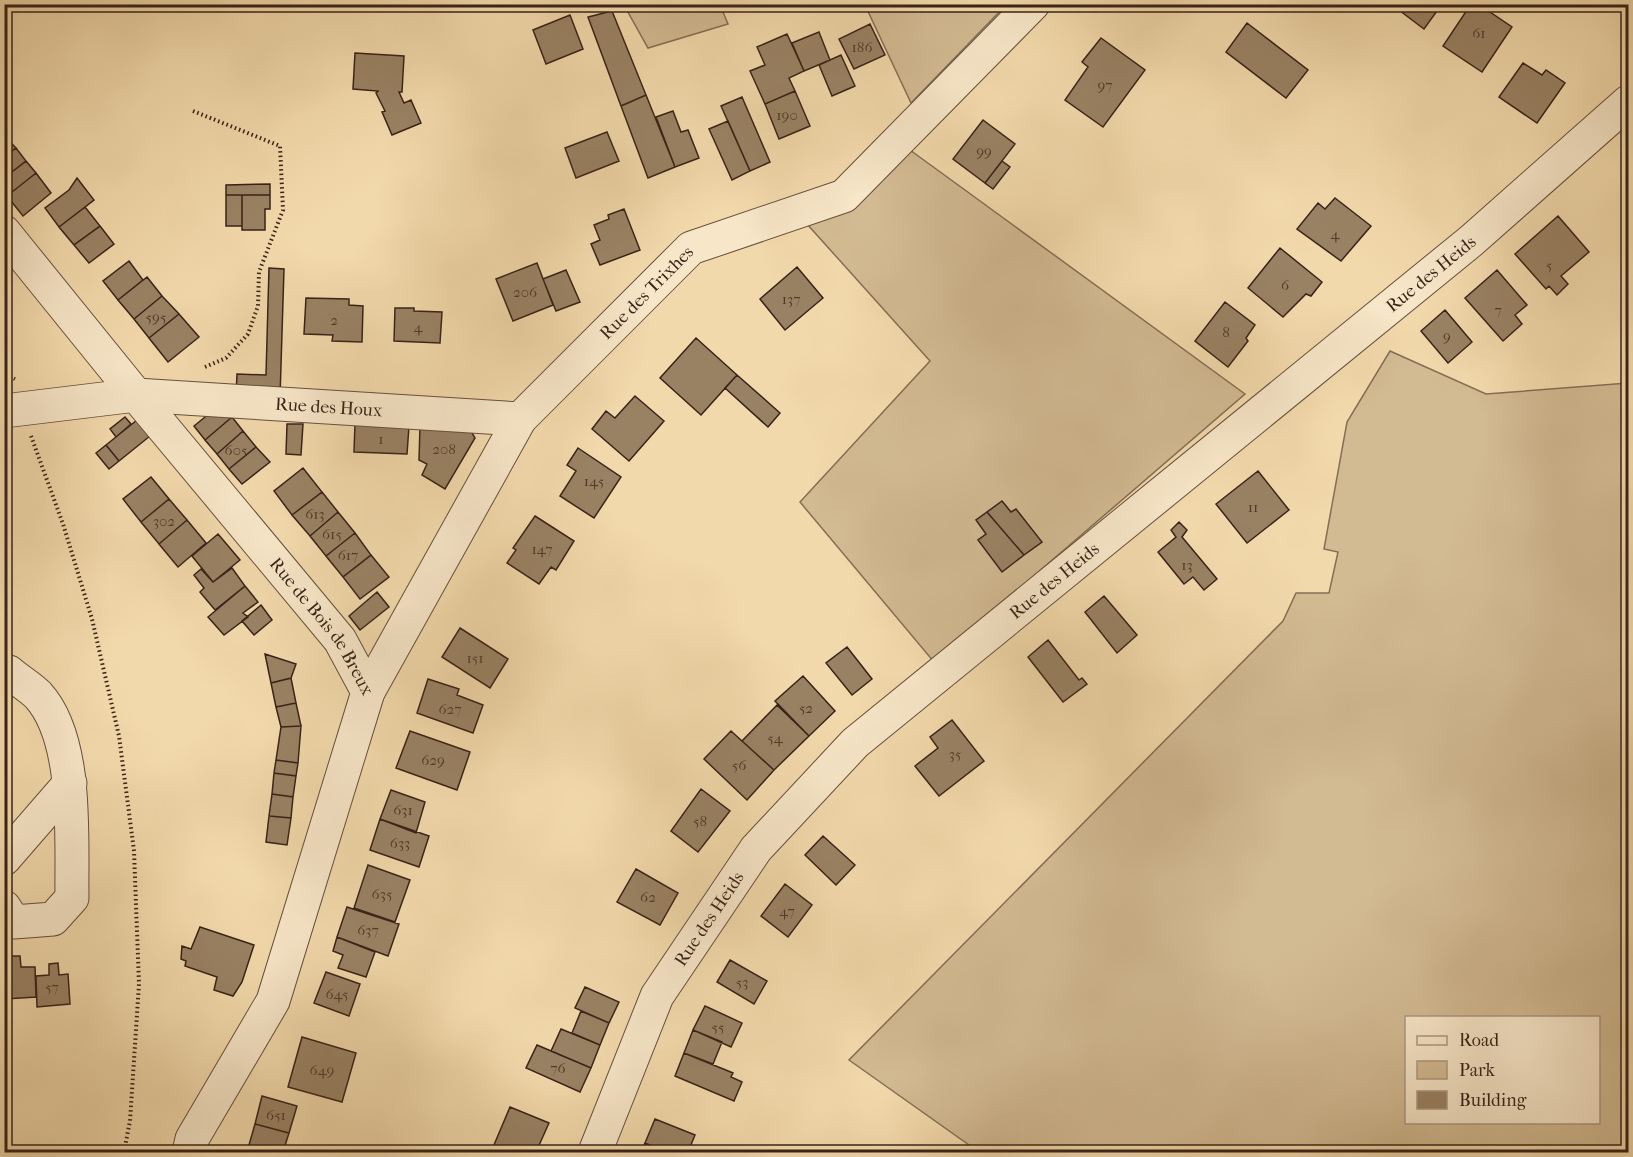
<svg xmlns="http://www.w3.org/2000/svg" width="1633" height="1157" font-family="'IM FELL French Canon',serif">
  <rect width="100%" height="100%" fill="#f2d9ab"/>
  <filter id="stains"><feTurbulence type="fractalNoise" baseFrequency=".00333" numOctaves="4"/><feColorMatrix values="0 0 0 0 .2 0 0 0 0 .09 0 0 0 0 .02 0 0 0 .5 -.17"/></filter>
  <radialGradient id="worn" r=".72"><stop offset=".6" stop-color="#630" stop-opacity="0"/><stop offset="1" stop-color="#630" stop-opacity=".3"/></radialGradient>
  <path fill="#d2ba92" stroke="#856e55" stroke-width="1.5" fill-rule="evenodd" d="M624 5H720L728 24 648 48Z
    M865 5H1006L911 103Z
    M910 150 1245 394 934 662 800 502 930 361 807 224Z
    M1390 351 1486 394 1628 383V1152H979L849 1060 1283 621 1296 593H1329L1338 552 1324 549 1347 422ZM1406 1018H1598V1122H1406Z"/>
  <path fill="#998264" stroke="#382318" stroke-width="1.5" d="M1391 4H1442L1424 29Z
    M1471 4H1478L1512 27 1482 72 1443 46Z
    M612 11 646 95 621 106 588 17Z
    M570 15 583 49 546 64 533 30Z
    M1247 23 1308 70 1286 98 1226 52Z
    M870 24 885 55 854 69 839 39Z
    M819 32 830 60 804 71 792 43Z
    M787 34 804 71 789 78 795 91 765 104 750 71 765 65 757 47Z
    M1101 38 1145 70 1103 127 1065 100 1088 67 1082 62Z
    M355 53 404 56 402 92H399L404 103 411 100 421 123 392 135 382 112 385 111 376 93 378 91 353 89Z
    M841 55 855 86 832 96 819 65Z
    M1523 63 1542 75 1546 70 1565 83 1537 123 1499 97Z
    M795 91 810 126 779 139 765 104Z
    M646 95 675 167 648 178 621 106Z
    M742 97 770 162 750 171 721 106Z
    M673 111 681 132 688 130 699 158 675 167 656 117Z
    M983 120 1015 144 985 183 953 159Z
    M728 121 750 171 732 180 709 129Z
    M607 132 619 161 576 178 565 148Z
    M4 136 16 148 4 157Z
    M16 148 26 161 4 178V157Z
    M26 161 36 173 7 196 4 193V178Z
    M1002 161 1010 167 993 189 985 183Z
    M36 173 51 193 23 216 7 196Z
    M77 178 94 200 59 227 45 208 69 190Z
    M270 184V195H226V185Z
    M226 195H242V226H226Z
    M242 195H270V209H265V230H242Z
    M1335 198 1371 226 1341 261 1297 229 1318 203 1325 209Z
    M85 207 100 226 74 245 59 227Z
    M624 209 640 250 600 265 591 244 600 240 594 225 609 219 608 215Z
    M1558 216 1589 252 1561 276 1568 284 1557 295 1549 286 1546 289 1515 254Z
    M100 226 114 244 89 263 74 245Z
    M1280 248 1322 282 1311 296 1306 294 1283 317 1248 288Z
    M129 261 143 280 118 300 103 281Z
    M537 263 553 305 513 321 496 279Z
    M797 267 823 298 785 330 760 299Z
    M269 268 284 269 280 397 236 395 237 374 266 375Z
    M566 270 580 302 556 311 543 279Z
    M1497 270 1527 305 1515 315 1522 324 1503 341 1465 298Z
    M147 277 162 296 134 319 118 300Z
    M162 296 179 314 149 338 134 319Z
    M306 298 349 299V305L363 306 362 342 332 341 333 335 304 334Z
    M1225 302 1255 325 1246 338 1248 341 1228 367 1195 341Z
    M395 308H414V311L442 312 440 343 394 341Z
    M1445 310 1472 342 1448 363 1421 331Z
    M179 314 199 337 168 362 149 338Z
    M696 338 737 375 701 415 660 378Z
    M737 375 780 413 768 427 725 388Z
    M635 396 664 421 629 461 592 429 606 411 615 418Z
    M210 413 232 417 205 440 194 426Z
    M125 417 131 424 116 437 110 429Z
    M232 417 243 431 217 454 205 440Z
    M137 420 150 436 119 461 106 445Z
    M287 424H303L301 455 286 454Z
    M355 424 409 426 407 454 354 452Z
    M468 426 475 438 445 489 422 475 427 464 419 460 420 427Z
    M243 431 256 447 229 469 217 454Z
    M106 445 119 461 109 469 96 453Z
    M256 447 270 462 242 484 229 469Z
    M578 448 621 477 594 518 560 496 576 471 567 465Z
    M303 468 322 492 292 515 274 491Z
    M1258 471 1289 510 1247 543 1216 504Z
    M151 477 169 499 141 522 123 499Z
    M322 492 338 512 310 536 292 515Z
    M169 499 187 520 159 544 141 522Z
    M1002 501 1011 512 1016 509 1042 542 1024 555 987 512Z
    M338 512 355 533 326 556 310 536Z
    M987 512 1024 555 1002 572 978 540 986 534 976 520Z
    M535 516 574 541 556 570 551 567 539 584 507 563 516 550 513 548Z
    M187 520 206 543 178 567 159 544Z
    M1179 522 1187 530 1182 537 1217 579 1204 590 1193 577 1184 584 1158 552 1176 537 1171 530Z
    M355 533 371 555 343 577 326 556Z
    M218 534 240 560 213 582 192 556Z
    M371 555 389 577 360 599 343 577Z
    M232 568 245 586 215 610 200 592 204 588 194 575 201 569 213 582Z
    M245 586 258 602 243 613 248 617 224 635 208 617Z
    M377 592 389 607 360 630 349 616Z
    M1104 596 1137 635 1117 653 1085 612Z
    M261 605 272 620 254 635 242 621Z
    M460 628 508 659 490 688 442 657Z
    M1048 640 1079 680 1082 678 1087 684 1063 702 1028 657Z
    M847 647 872 679 852 695 826 663Z
    M265 654 296 664 291 678 271 683Z
    M803 676 835 711 809 736 775 701Z
    M291 678 296 703 276 707 271 683Z
    M428 679 459 689 457 695 483 705 473 733 417 713Z
    M296 703 301 726 281 727 276 707Z
    M777 705 809 736 774 770 742 741Z
    M952 720 984 761 939 796 915 766 938 748 930 737Z
    M301 726 298 763 276 760 281 727Z
    M410 731 470 752 457 790 396 768Z
    M731 731 774 770 747 800 704 759Z
    M276 760 298 763 296 776 274 773Z
    M274 773 296 776 293 797 272 794Z
    M701 789 730 811 698 852 671 831Z
    M391 790 425 802 416 833 380 819Z
    M272 794 293 797 291 818 269 816Z
    M269 816 291 818 287 845 266 842Z
    M380 819 429 836 419 867 370 850Z
    M823 836 855 865 836 885 805 855Z
    M368 865 410 880 395 922 354 908Z
    M636 869 678 893 660 925 617 902Z
    M785 884 812 905 788 937 761 916Z
    M347 907 399 924 388 956 337 937Z
    M200 927 254 945 242 982 233 996 214 990 217 977 185 966 186 961 181 959 182 946 191 949Z
    M337 937 375 952 366 977 338 968 343 955 333 951Z
    M10 956H20L21 967H35L36 997 5 999 4 969 11 968Z
    M730 960 767 981 754 1004 717 982Z
    M58 963 59 975 68 974 70 1004 37 1007 36 976 49 975V964Z
    M326 972 360 984 349 1016 314 1003Z
    M585 987 619 1002 609 1023 575 1008Z
    M705 1006 742 1023 731 1047 693 1030Z
    M581 1011 609 1023 600 1045 572 1033Z
    M561 1029 600 1045 591 1068 551 1051Z
    M693 1030 722 1042 713 1064 684 1053Z
    M302 1037 356 1053 342 1102 288 1087Z
    M537 1045 591 1068 580 1092 526 1068Z
    M684 1053 733 1073 731 1077 742 1082 734 1101 675 1076Z
    M262 1096 297 1106 289 1133 255 1124Z
    M510 1107 549 1123 536 1152H491Z
    M655 1119 695 1135 688 1152H667L645 1143Z
    M255 1124 289 1133 283 1152H247Z
    M645 1143 667 1152H641Z"/>
  <g fill="none" stroke-linecap="round" stroke-linejoin="round">
    <defs>
      <g id="minor">
        <path id="s1" d="M4 232 136 395 340 640 368 692"/>
        <path id="s2" d="M4 411 136 395 520 419"/>
        <path d="M4 671 9 672C18 680 30 687 38 695 79 740 71 840 72 898L53 919 14 922 4 907"/>
        <path d="M4 859 70 783"/>
        <path id="s3" d="M189 1152 192 1139 273 1001 368 692 520 419 691 248 844 196 1033 4"/>
        <path id="s4" d="M595 1152 657 996 756 849 855 743 1471 241 1628 102"/>
      </g>
    </defs>
    <use href="#minor" stroke="#66503d" stroke-width="35"/>
    <path stroke="#382318" stroke-width="4" stroke-dasharray="1.5 3" stroke-linecap="butt" d="M193 111 280 146 283 210 259 272 258 306 248 334 226 358 205 367
      M4 370 7 375 15 379
      M31 436 63 524 92 619 119 736 134 851 139 984 130 1121 124 1152"/>
    <use href="#minor" stroke="#f7e6c8" stroke-width="33"/>
  </g>
  <g text-anchor="middle" stroke-width="4.5" stroke-linejoin="round" paint-order="stroke">
    <g font-size="15" fill="#503b2b">
      <text x="1479" y="38">61</text>
      <text x="862" y="52">186</text>
      <text x="1105" y="90">97</text>
      <text x="787" y="120">190</text>
      <text x="984" y="156">99</text>
      <text x="1335" y="239">4</text>
      <text x="1549" y="270">5</text>
      <text x="1285" y="290">6</text>
      <text x="525" y="297">206</text>
      <text x="791" y="304">137</text>
      <text x="1498" y="315">7</text>
      <text x="156" y="322">595</text>
      <text x="334" y="325">2</text>
      <text x="418" y="332">4</text>
      <text x="1226" y="337">8</text>
      <text x="1447" y="341">9</text>
      <text x="381" y="444">1</text>
      <text x="444" y="454">208</text>
      <text x="236" y="455">605</text>
      <text x="594" y="486">145</text>
      <text x="1253" y="512">11</text>
      <text x="315" y="519">613</text>
      <text x="164" y="526">302</text>
      <text x="332" y="539">615</text>
      <text x="542" y="554">147</text>
      <text x="348" y="560">617</text>
      <text x="1187" y="570">13</text>
      <text x="475" y="663">151</text>
      <text x="806" y="713">52</text>
      <text x="450" y="714">627</text>
      <text x="775" y="743">54</text>
      <text x="955" y="759">35</text>
      <text x="433" y="765">629</text>
      <text x="739" y="770">56</text>
      <text x="403" y="815">631</text>
      <text x="700" y="826">58</text>
      <text x="400" y="848">633</text>
      <text x="382" y="899">635</text>
      <text x="648" y="902">62</text>
      <text x="787" y="916">47</text>
      <text x="368" y="935">637</text>
      <text x="742" y="987">53</text>
      <text x="52" y="992">57</text>
      <text x="337" y="999">645</text>
      <text x="718" y="1032">55</text>
      <text x="558" y="1073">76</text>
      <text x="322" y="1075">649</text>
      <text x="276" y="1120">651</text>
    </g>
    <g font-size="18" fill="#382318" stroke="#f7e6c8">
      <text dy="6" stroke="none"><textPath href="#s4" startOffset="1233">Rue des Heids</textPath></text>
      <text dy="6" stroke="none"><textPath href="#s3" startOffset="988">Rue des Trixhes</textPath></text>
      <text dy="6" stroke="none"><textPath href="#s2" startOffset="326">Rue des Houx</textPath></text>
      <text dy="6" stroke="none"><textPath href="#s4" startOffset="747">Rue des Heids</textPath></text>
      <text dy="6" stroke="none"><textPath href="#s1" startOffset="507">Rue de Bois de Breux</textPath></text>
      <text dy="6" stroke="none"><textPath href="#s4" startOffset="261">Rue des Heids</textPath></text>
    </g>
  </g>
  <rect width="1633" height="1157" fill="none" stroke="#f2d9ab" stroke-width="24"/>
  <rect x="6" y="6" width="1621" height="1145" fill="none" stroke="#382318" stroke-width="3"/>
  <rect x="12" y="12" width="1609" height="1133" fill="none" stroke="#382318" stroke-width="1.5"/>
  <rect x="1405" y="1016" width="195" height="108" fill="#f7e6c8" stroke="#ab9882" stroke-width="1.5"/>
  <rect x="1417" y="1036" width="30" height="9" fill="#f7e6c8" stroke="#ab9882" stroke-width="1.5"/>
  <text x="1459" y="1046" font-size="18" fill="#382318">Road</text>
  <rect x="1417" y="1061" width="30" height="18" fill="#d2ba92" stroke="#ab9882" stroke-width="1.5"/>
  <text x="1459" y="1076" font-size="18" fill="#382318">Park</text>
  <rect x="1417" y="1091" width="30" height="18" fill="#998264" stroke="#ab9882" stroke-width="1.5"/>
  <text x="1459" y="1106" font-size="18" fill="#382318">Building</text>
  <rect width="100%" height="100%" filter="url(#stains)"/>
  <rect width="100%" height="100%" fill="url(#worn)"/>
</svg>
